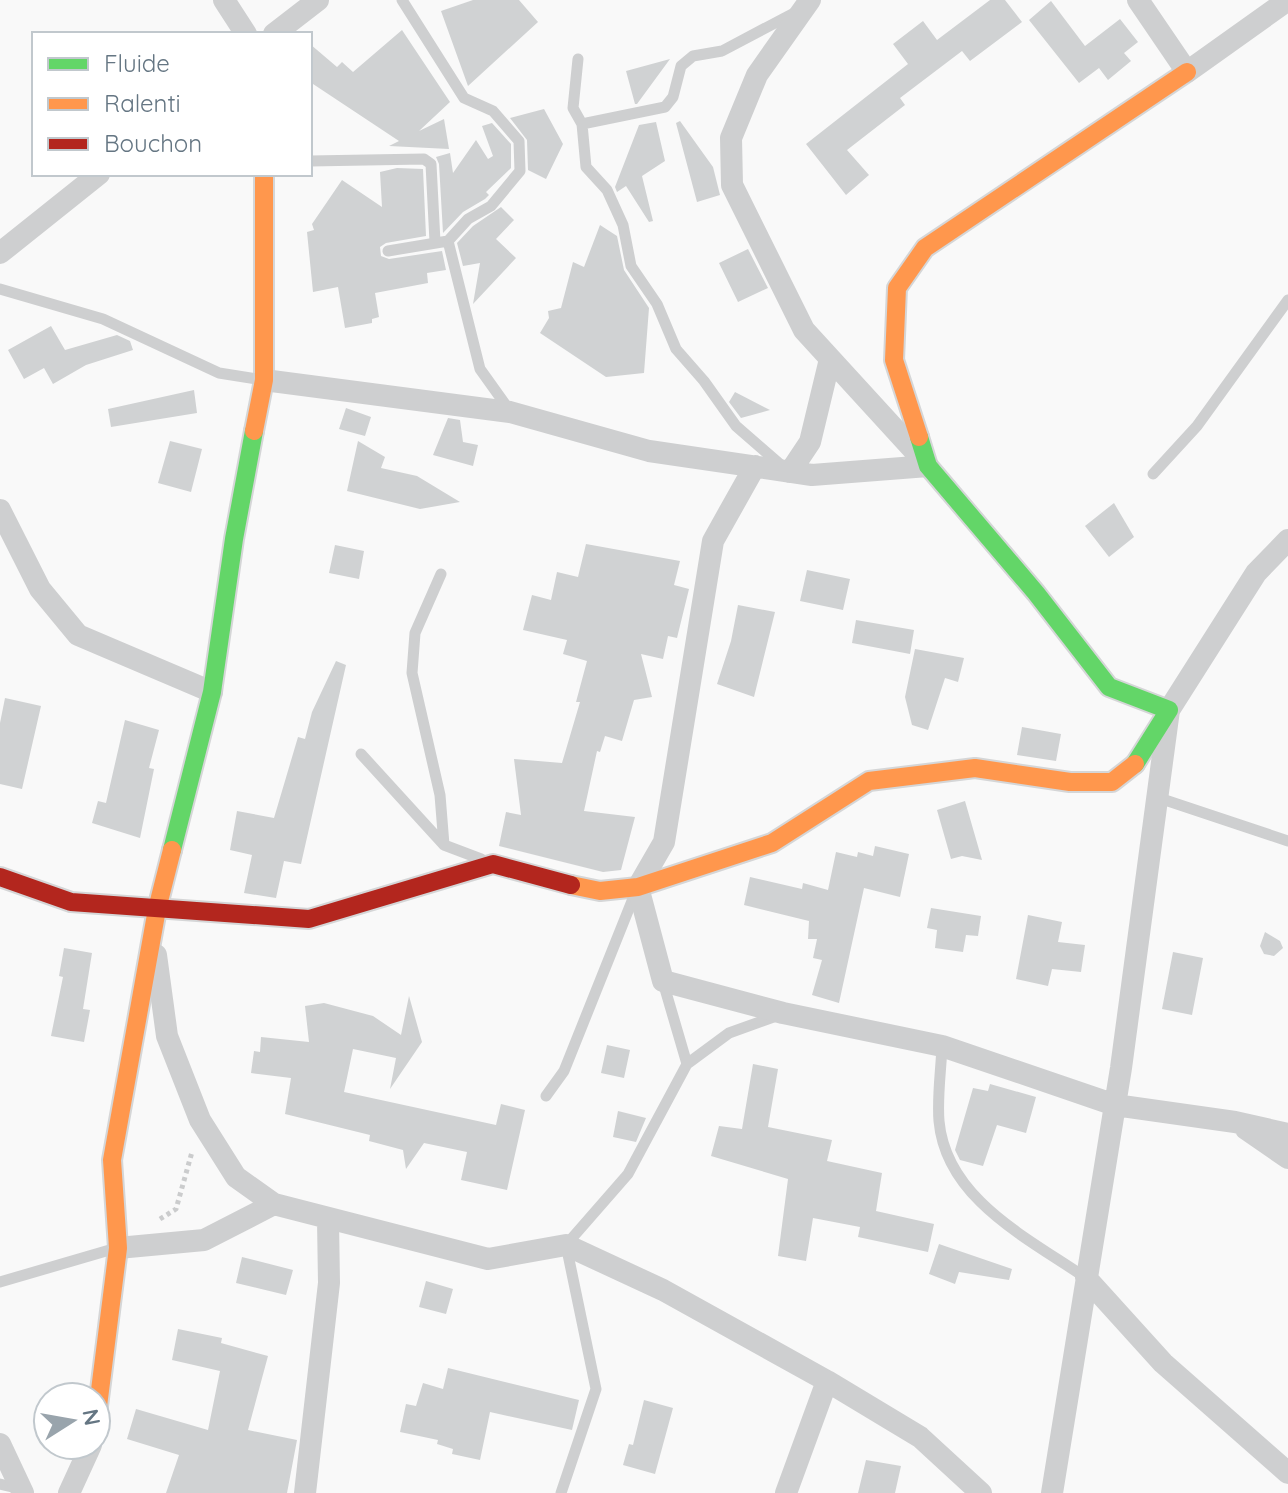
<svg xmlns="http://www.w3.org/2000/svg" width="1288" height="1493" font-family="Quicksand,sans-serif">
  <rect width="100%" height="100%" fill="#f9f9f9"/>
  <path fill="#d0d2d3" d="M473 0H519L538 22 468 86 441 11Z
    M990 0H1005L1022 22 970 61 962 51 900 98 905 105 847 150 869 175 846 195 806 144 908 64 893 44 923 21 937 40Z
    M1051 1 1085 46 1120 19 1138 42 1124 53 1131 61 1108 80 1099 68 1079 83 1029 20Z
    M402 30 450 102 419 131 444 119 449 149 389 146 399 141 310 82V44L337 67 342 62 353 72Z
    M670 59 637 104H635L626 71Z
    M544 109 563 144 546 179 528 170 527 140 510 118Z
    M680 121 713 167 720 195 697 202 676 123Z
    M656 122 665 161 642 176 653 221 649 222 626 186 617 192 615 187 639 125Z
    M492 123 511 144V168L486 192 489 195 485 199 463 212 443 233 439 164 436 157 450 153 453 173 476 140 488 159 493 156 482 126Z
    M397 168 423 169 426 236 386 243 380 247 381 256 389 259 442 251 446 270 427 273 428 283 375 293 379 317 372 319V323L345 328 338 287 313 292 307 232 314 230 312 224 342 180 382 207 380 172Z
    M501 207 514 220 496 239 516 258 473 304 480 263 463 266 457 243 473 226Z
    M600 225 617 236 624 270 649 308 644 373 606 377 540 333 549 318 548 311 561 308 573 262 584 267Z
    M748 249 768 288 738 302 719 263Z
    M51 326 65 350 117 335 130 341 133 350 86 365 53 384 44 368 24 379 8 350Z
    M194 390 197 413 111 427 108 409Z
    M735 392 770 410 741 418 729 402Z
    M346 408 371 417 365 436 339 429Z
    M448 418 460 420 463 442 478 445 473 466 433 455Z
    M170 441 202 449 191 492 158 483Z
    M358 441 385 457 381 468 417 476 460 502 420 509 347 491Z
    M1114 503 1134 537 1109 557 1085 526Z
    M586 544 680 561 674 585 689 589 677 638 668 636 663 659 641 654 652 697 634 700 622 741 605 736 600 752 597 751 584 811 635 817 621 870 603 872 499 846 506 812 521 815 514 759 562 763 580 702H576L587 661 563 654 567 640 523 630 532 595 551 600 557 572 578 577Z
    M335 545 364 551 359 579 329 573Z
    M807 570 850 579 843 610 800 601Z
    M738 605 775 612 754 697 717 684 731 641Z
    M856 620 914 630 910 654 852 643Z
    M915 649 964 658 958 682 945 678 928 730 912 725 905 697Z
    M336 661 346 665 301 864 284 861 276 898 244 893 252 855 230 850 237 811 274 818 298 737 305 739 312 712Z
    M5 698 41 706 22 789 0 784V723Z
    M125 720 159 730 149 768 154 769 140 838 92 823 98 801 106 803Z
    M1022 727 1061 734 1056 761 1017 755Z
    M965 801 982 860 962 856 951 859 937 810Z
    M875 846 909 854 900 897 864 888 839 1003 812 995 822 960 813 958 817 939H808L809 921 744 905 750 877 802 889 803 883 828 890 836 852 857 857 858 852 873 856Z
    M931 908 981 916 978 936 966 935 963 952 935 948 937 930 927 928Z
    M1028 915 1062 922 1058 942 1085 945 1081 972 1052 969 1048 986 1016 979Z
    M1265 932 1280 941 1283 948 1274 956 1264 954 1260 946Z
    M64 948 92 953 83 1009 90 1010 84 1042 51 1036 63 977 59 976Z
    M1173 952 1203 958 1192 1015 1162 1009Z
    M409 996 422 1042 390 1089 396 1058 353 1049 344 1092 496 1125 501 1104 525 1110 507 1190 461 1180 467 1152 424 1143 406 1169 403 1150 369 1141 370 1135 285 1114 291 1078 251 1073 254 1051 260 1052 261 1037 309 1042 305 1006 324 1003 373 1016 401 1035Z
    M607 1045 630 1050 624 1078 601 1073Z
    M753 1064 778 1069 768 1127 832 1140 827 1161 882 1173 876 1211 934 1224 928 1252 858 1237 860 1227 813 1218 806 1261 778 1256 788 1179 711 1156 719 1126 742 1129Z
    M990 1084 1036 1097 1026 1133 997 1125 983 1166 960 1160 955 1150 973 1088 988 1091Z
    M618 1111 646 1118 636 1142 613 1137Z
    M939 1244 1012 1269 1009 1280 959 1272 955 1284 929 1274Z
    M242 1257 293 1270 286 1295 236 1283Z
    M426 1281 453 1289 446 1314 419 1307Z
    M178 1329 222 1338 221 1343 268 1356 248 1430 297 1440 287 1493H166L179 1455 127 1439 136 1409 208 1430 220 1371 172 1360Z
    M448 1368 579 1400 572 1430 490 1412 480 1460 452 1454 453 1449 437 1444 438 1440 400 1432 406 1404 416 1406 423 1383 443 1389Z
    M644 1400 673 1408 655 1474 623 1465 629 1444 633 1445Z
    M866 1460 901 1466 895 1493H858Z"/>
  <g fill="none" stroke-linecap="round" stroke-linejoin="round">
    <defs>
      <path id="fast" d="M919 437 928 466 1036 593 1109 687 1169 710 1135 764
        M172 850 212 692 234 539 254 431"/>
      <path id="slow" d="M254 431 264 380V174
        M919 437 894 360 897 288 925 248 1187 72
        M571 885 600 891 638 887 772 843 869 781 975 768 1070 782H1112L1135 764
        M96 1422 118 1248 112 1160 157 909 172 850"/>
      <path id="jam" d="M0 877 71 902 309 919 493 864 571 885"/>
    </defs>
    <use href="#fast" stroke="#d5d6d7" stroke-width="22"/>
    <use href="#slow" stroke="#d5d6d7" stroke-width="22"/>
    <use href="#jam" stroke="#d5d6d7" stroke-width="22"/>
    <path stroke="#cbcccd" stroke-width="5" stroke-dasharray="4 4" stroke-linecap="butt" d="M160 1219 176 1209 192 1152"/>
    <path stroke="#cecfd0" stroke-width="11" d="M578 59 573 108 582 124 586 167 607 190 623 225 631 266 657 304 676 349 704 381 736 426 782 466
      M582 124 665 107 673 97 681 66 693 56 722 51 794 13
      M310 161 424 159 431 164 435 242
      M448 241 480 369 510 411
      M388 251 448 241 468 219 491 206 520 171 519 141 493 111 464 98 402 0
      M0 289 103 319 219 373 263 380
      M1153 474 1197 426 1288 300
      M441 574 415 633 412 673 440 795 444 845
      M361 754 444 845 481 859
      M1159 798 1288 841
      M942 1046C941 1071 937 1097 939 1121 946 1199 1028 1238 1086 1278
      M687 1064 729 1033 779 1015
      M546 1096 564 1071 636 891
      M0 1282 113 1249
      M0 1484 21 1489
      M561 1493 596 1389 566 1245 628 1174 687 1064 663 982"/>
    <path stroke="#cecfd0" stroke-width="22" d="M224 0 246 34
      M810 0 757 75 731 138 732 185 804 330 922 459
      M1138 0 1187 72 1288 0
      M274 34 318 0
      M0 253 99 174
      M264 380 510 412 649 451 812 475 928 466
      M755 466 713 541 664 842 638 887 663 981 783 1013 942 1046 1115 1105 1235 1122 1288 1134
      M790 472 810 442 830 359
      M0 510 40 589 78 635 212 692
      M156 955 167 1036 200 1120 236 1177 274 1204 488 1259 566 1245 663 1290 827 1381 920 1437 981 1493
      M1246 1129 1288 1158
      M118 1248 204 1240 274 1204
      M1086 1278 1163 1363 1288 1473
      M0 1444 23 1493
      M69 1493 91 1445
      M305 1493 329 1283 328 1220
      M786 1493 827 1381
      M1052 1493 1121 1068 1169 710 1256 573 1288 540"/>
    <use href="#fast" stroke="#63d668" stroke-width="18"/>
    <use href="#slow" stroke="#ff974d" stroke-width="18"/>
    <use href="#jam" stroke="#b3261e" stroke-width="18"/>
  </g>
  <rect x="32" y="32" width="280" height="144" fill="#ffffff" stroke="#c1c8cd" stroke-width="2"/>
  <rect x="48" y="58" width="40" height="12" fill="#63d668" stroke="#c1c8cd" stroke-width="2"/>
  <text x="104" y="72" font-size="24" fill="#657683">Fluide</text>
  <rect x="48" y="98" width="40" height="12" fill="#ff974d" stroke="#c1c8cd" stroke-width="2"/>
  <text x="104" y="112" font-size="24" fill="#657683">Ralenti</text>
  <rect x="48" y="138" width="40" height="12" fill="#b3261e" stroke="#c1c8cd" stroke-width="2"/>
  <text x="104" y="152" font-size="24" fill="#657683">Bouchon</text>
  <g transform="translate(72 1421) rotate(79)"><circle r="38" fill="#ffffff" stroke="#c1c8cd" stroke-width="2"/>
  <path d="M0-6L14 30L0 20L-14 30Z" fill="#99a4ac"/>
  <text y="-12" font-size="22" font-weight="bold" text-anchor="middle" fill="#657683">N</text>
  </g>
</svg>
